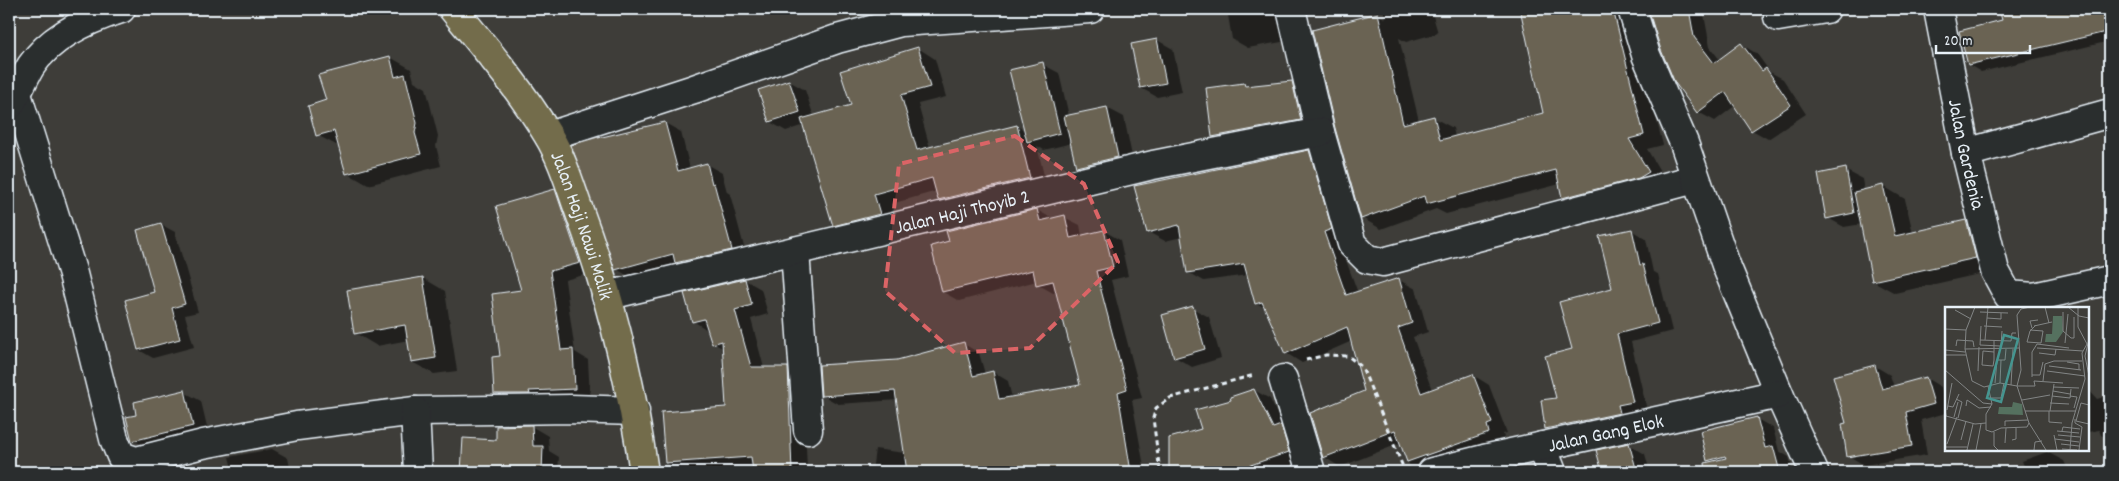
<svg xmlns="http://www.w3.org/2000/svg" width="2119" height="481" font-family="Dekko,sans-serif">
  <rect width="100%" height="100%" fill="#3e3d39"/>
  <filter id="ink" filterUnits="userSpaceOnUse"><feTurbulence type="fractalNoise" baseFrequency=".02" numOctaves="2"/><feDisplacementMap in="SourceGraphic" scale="10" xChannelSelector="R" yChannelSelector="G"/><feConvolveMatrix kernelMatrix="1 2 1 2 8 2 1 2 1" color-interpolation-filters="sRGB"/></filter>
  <g filter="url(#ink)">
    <path fill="#0007" d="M858 9H909L870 15Z
      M1227 9H1282L1287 41 1248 48 1232 39Z
      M1383 9H1431L1438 33 1406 42 1399 38 1419 121 1434 118 1453 128 1455 137 1545 114 1521 9H1626L1630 16 1663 145 1647 149 1667 183 1582 208 1563 197 1560 184 1446 214 1436 209 1381 229 1362 218 1377 14 1386 19Z
      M1650 9H1703L1710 47 1720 60 1741 44 1757 54 1770 72 1783 79 1806 114 1768 139 1752 130 1736 105 1715 121 1698 112 1662 49Z
      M2026 9H2110V41L1981 72 1969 65 2004 21 2002 14Z
      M1157 40 1173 49 1182 92 1157 97 1141 88Z
      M918 48 935 59 946 97 918 104 930 148 1017 126 1026 131 1042 64 1059 73 1069 116 1107 108 1124 117 1134 166 1093 176 1077 167 1072 143 1044 150 1037 146 1047 188 957 210 939 200 937 191 891 204 897 224 852 235 834 225 804 125 786 131 770 122 789 81 805 90 814 117 852 106Z
      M390 57 411 69 414 81 426 88 438 136 436 146 441 166 368 185 347 173 340 147 317 135 327 101Z
      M1292 82 1308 92 1317 129 1230 146 1213 137 1244 84 1249 87Z
      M665 123 681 132 690 169 706 164 722 173 727 192 730 194 747 258 632 278 616 269Z
      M1309 151 1325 161 1339 241 1358 293 1399 280 1416 289 1428 332 1413 337 1432 390 1473 375 1489 385 1507 433 1503 434 1507 450 1436 472H1412L1401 443 1340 467 1324 457 1366 392 1352 341 1302 363 1286 353 1267 309 1256 303 1248 275 1204 281 1188 272 1182 237 1165 241 1148 232Z
      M1845 170 1862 179 1864 191 1883 186 1905 199 1913 233 1966 221 1988 234 1997 270 1895 293 1873 281 1862 224 1844 227 1828 218Z
      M555 190 571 199 595 272 565 280 575 352 588 360 590 397 511 403 495 394 502 358Z
      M1037 210 1053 219 1064 217 1080 225 1082 236 1104 231 1120 240 1128 276 1111 280 1142 398 1132 400 1145 472H872L875 449 905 453 898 400 838 404 822 395 898 361 964 344 979 353 985 374 993 372 1008 381 1012 398 1082 386 1057 292 1053 293 1037 284V281L959 301 943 292 950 242Z
      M160 224 175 232 198 312 185 315 194 347 153 358 139 350 156 293Z
      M1631 230 1646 239 1653 272 1658 274 1672 331 1631 342 1647 410 1561 437 1547 429 1543 401 1557 399 1573 350 1613 289Z
      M423 278 445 291 457 371 434 374 412 362 409 340 377 346 355 333Z
      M745 280 761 289 768 314 751 319 764 368H787L803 377 807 470 840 472H711V469L682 472 666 463 728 408 724 349 713 343 709 331 693 321Z
      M1192 308 1209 317 1221 358 1192 367 1175 357Z
      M1875 366 1890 375 1894 387 1926 378 1941 387 1946 406V413L1921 420 1927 455 1864 465 1849 456 1847 424Z
      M2088 389 2097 399 2110 395V440L2101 435 2099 430 2088 432Z
      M1254 390 1270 399 1284 429 1304 461 1272 472H1170L1171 439 1202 430 1232 401Z
      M184 392 201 401 209 435 150 449 133 440Z
      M1757 419 1773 428 1779 451 1789 457 1793 472H1711L1701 432Z
      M531 426 548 436 549 451 559 457 558 472H462L464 439 498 441Z
      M1628 444 1645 454 1650 472H1604L1598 451Z
      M272 449 288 458 291 472H233L229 457Z
      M2047 452 2064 461 2069 472H2006L2024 466 2022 461Z"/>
    <path fill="#6b6353" stroke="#e8f1f8" d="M1520 9H1613L1644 135 1629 139 1649 172 1639 178 1562 198 1556 170 1426 204 1424 196 1361 219 1335 128 1312 30 1378 13 1403 124 1434 116 1440 140 1543 113Z
      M1648 9H1689L1694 37 1714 63 1741 43 1762 71 1766 68 1791 105 1751 131 1725 92 1697 113 1675 83 1661 50Z
      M2019 9H2110V31L1968 65 1959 31 2002 20 2000 13Z
      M1157 39 1166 83 1140 88 1131 44Z
      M918 47 930 87 901 95 917 150 1017 125 1030 178 938 200 932 178 874 194 880 214 833 226 801 119 851 105 840 71Z
      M390 56 395 77 405 74 417 123 415 133 421 154 346 174 334 131 316 136 308 106 326 100 318 75Z
      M1043 62 1060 133 1027 142 1009 70Z
      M789 80 800 112 769 122 758 90Z
      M1292 81 1301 120 1212 137 1206 88 1244 83 1245 86Z
      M1107 107 1118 157 1076 167 1064 116Z
      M665 122 678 171 707 163 712 184 714 183 732 250 675 263 673 254 615 270 571 145 598 137V138Z
      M1309 150 1332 229 1324 232 1346 295 1399 278 1412 323 1398 328 1421 393 1473 374 1492 423 1487 425 1489 433 1407 462 1395 430 1323 458 1310 413 1364 391 1347 327 1285 354 1262 302 1255 304 1244 264 1187 273 1179 225 1147 233 1134 186Z
      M1846 168 1854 213 1826 219 1818 174Z
      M1883 185 1895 236 1966 220 1976 258 1872 281 1854 192Z
      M555 189 580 263 550 271 561 350 573 349 575 389 529 391 530 394H494L492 357 500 356 492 294 521 290 496 206Z
      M1037 209 1040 221 1065 215 1070 238 1104 230 1113 267 1096 271 1127 389 1118 392 1131 472H907L895 391 821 396 819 365 897 360 964 342 973 376 993 371 999 399 1080 385 1053 281 1036 285 1033 270 942 292 931 246 949 241 946 231Z
      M161 223 185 304 172 308 180 339 138 350 125 300 154 292 137 230Z
      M1632 229 1640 265 1643 264 1658 323 1617 334 1633 402 1618 405 1620 413 1545 429 1541 400 1556 398 1545 356 1572 349 1559 302 1612 288 1599 236Z
      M423 277 436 358 411 362 405 325 354 334 347 290Z
      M745 279 752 305 735 310 751 367H788L792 472H753L751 457 665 463 661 412 726 407 722 341 712 344 704 319 692 322 684 293Z
      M1193 306 1205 349 1174 358 1162 315Z
      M1875 365 1882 389 1926 377 1934 404 1906 412 1912 446 1847 457 1842 424 1846 423 1833 376Z
      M1254 389 1273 428 1281 425 1289 452 1230 472H1169V438L1201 429 1195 410 1231 400 1230 397Z
      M185 390 193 426 132 441 126 417 136 415 134 402Z
      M1757 417 1765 448 1773 446 1780 472H1706L1705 463 1726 458 1725 456 1707 461 1700 431Z
      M532 425 533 446H543L542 472H461L463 438 496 440V426Z
      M1629 443 1637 472H1602L1596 450Z"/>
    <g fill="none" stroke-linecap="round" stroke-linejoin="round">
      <defs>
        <g id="minor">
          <path d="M1291 9 1320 132 1352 244 1367 259 1383 262 1695 179"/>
          <path d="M1632 9 1646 55 1684 143 1726 265 1779 394 1814 472"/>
          <path id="s1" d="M1938 9 1966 153 1995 271 2008 295 2034 297 2110 280"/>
          <path d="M1778 17 1826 9"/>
          <path d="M17 94 73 274 114 439 121 456 136 461 203 444 297 426 415 411 571 409 635 411"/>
          <path d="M9 106C18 94 23 79 31 66 51 36 89 19 121 9"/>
          <path d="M549 136 694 89 837 39 901 22 1090 9"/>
          <path d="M1966 153 2110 113"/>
          <path d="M795 251 808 430"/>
          <path id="s2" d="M606 296 1153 165 1320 132"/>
          <path d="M1283 379 1311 472"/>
          <path d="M415 411 418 472"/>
          <path d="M1542 446 1552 472"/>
          <path id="s3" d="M1432 472 1484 459 1779 394"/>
        </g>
        <g id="major">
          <path id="s4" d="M453 9C486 49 521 90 548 135 561 156 569 182 577 205 609 291 631 382 644 472"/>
        </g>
      </defs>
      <use href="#minor" stroke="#e8f1f8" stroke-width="31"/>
      <use href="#major" stroke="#e8f1f8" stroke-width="31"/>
      <path stroke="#e8f1f8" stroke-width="3" stroke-dasharray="5 4" stroke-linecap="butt" d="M1306 360 1326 355 1348 356 1362 367 1403 467
        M1160 472 1153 418 1156 408 1170 398 1254 375"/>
      <use href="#minor" stroke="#2a2d2e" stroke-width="28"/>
      <use href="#major" stroke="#736c4b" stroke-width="28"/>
    </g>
  </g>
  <path fill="#db6466" fill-opacity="0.2" stroke="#db6466" stroke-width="4" stroke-dasharray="10 6" stroke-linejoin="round" d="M1015 136 1084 184 1118 262 1030 348 955 353 885 291 899 164Z"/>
  <g text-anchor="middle" stroke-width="4.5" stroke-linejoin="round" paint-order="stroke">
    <g font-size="20" fill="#e8f1f8" stroke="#2a2d2e">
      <text dy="7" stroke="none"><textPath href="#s1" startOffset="148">Jalan Gardenia</textPath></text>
      <text dy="7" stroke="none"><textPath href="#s2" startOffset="366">Jalan Haji Thoyib 2</textPath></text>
      <text dy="7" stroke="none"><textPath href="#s4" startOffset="255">Jalan Haji Nawi Malik</textPath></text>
      <text dy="7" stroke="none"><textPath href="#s3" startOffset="178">Jalan Gang Elok</textPath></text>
    </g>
  </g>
  <g transform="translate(1945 307)">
    <rect width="144" height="144" fill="#3e3d39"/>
    <path d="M108 9H117L118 25 111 35H100L101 27H107ZM68 95 77 97 78 108 53 107 54 100H67Z" fill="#55715f"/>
    <path fill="none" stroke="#828585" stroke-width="1" d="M30 0 21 23 20 42 27 74 39 80 55 76 72 79 76 63 72 8 76 2 85 0M100 0 104 16M123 0 134 9 144 11M10 3 26 12M35 5 63 6M118 5V24L126 31H129V10M42 11 56 12V6M36 19 35 38 55 39M39 19 57 20M89 19 107 15M87 21 85 14 93 13M0 22 21 23M144 32 140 49 144 69M35 33 66 34 67 26H71M40 33 43 0M82 35 96 36 98 24 85 23M82 35 85 24 91 18M120 36 123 7M11 39 12 33 28 34 29 40M56 39 57 24M92 41 138 44M20 42 74 41M0 43 20 45M49 45 38 44 37 58 48 59 49 53V33M94 46 110 48 111 42M0 48H21M122 55 134 57V63M104 59 136 63M0 63 38 96 47 97M33 64 34 40M102 64 140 69M87 68H95L98 55M87 70V45L92 37 124 41M98 74 100 57 109 54H137M50 76 52 53H60L61 42M55 76 56 53M66 78 68 42M43 79 47 97 41 107V123L47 125 56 121 82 120 84 116M108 80 134 81M108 84 125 87M107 89 125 91 126 82M125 89 132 90 129 101M45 91H56L59 76M11 92 17 95 13 111M77 93 105 88M105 96 124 97M144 98 136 96 131 114 144 117M3 99 8 100 14 87M21 99 22 93 34 101 46 100M0 102 1 109 30 117 41 116M2 103 7 76M80 104H131M104 104V115L117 116M105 104 109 77M9 110 13 95M130 112V116L137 120 134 143M60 119V114L83 113M112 124 134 126M117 124 118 120 135 122M49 125V139L53 143M109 128 112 143M113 128 135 130M110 132 134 135M16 133 21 114M67 133 71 132V121M60 136 61 121M2 137 12 110M116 137 134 139M0 140H22M117 142 132 143M22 143 28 117M31 143 36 117M89 143 90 135 97 134M101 143 84 116 72 79H90L89 74 118 76M125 143 127 116 140 72 137 46 142 37 133 20V0"/>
    <path fill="#459590" fill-opacity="0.15" stroke="#459590" stroke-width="2.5" d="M59 28 73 32 56 95 42 91Z"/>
    <rect width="144" height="144" fill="none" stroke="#e8f1f8" stroke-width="2.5"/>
  </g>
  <rect width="2119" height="481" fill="none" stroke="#2a2d2e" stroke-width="30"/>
  <rect x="15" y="15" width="2089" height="451" fill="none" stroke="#e8f1f8" stroke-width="2" filter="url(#ink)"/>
  <path d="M1936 45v8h94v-8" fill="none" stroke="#e8f1f8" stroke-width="2.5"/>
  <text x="1944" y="45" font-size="15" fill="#e8f1f8" stroke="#2a2d2e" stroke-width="4" paint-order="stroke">20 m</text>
</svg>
